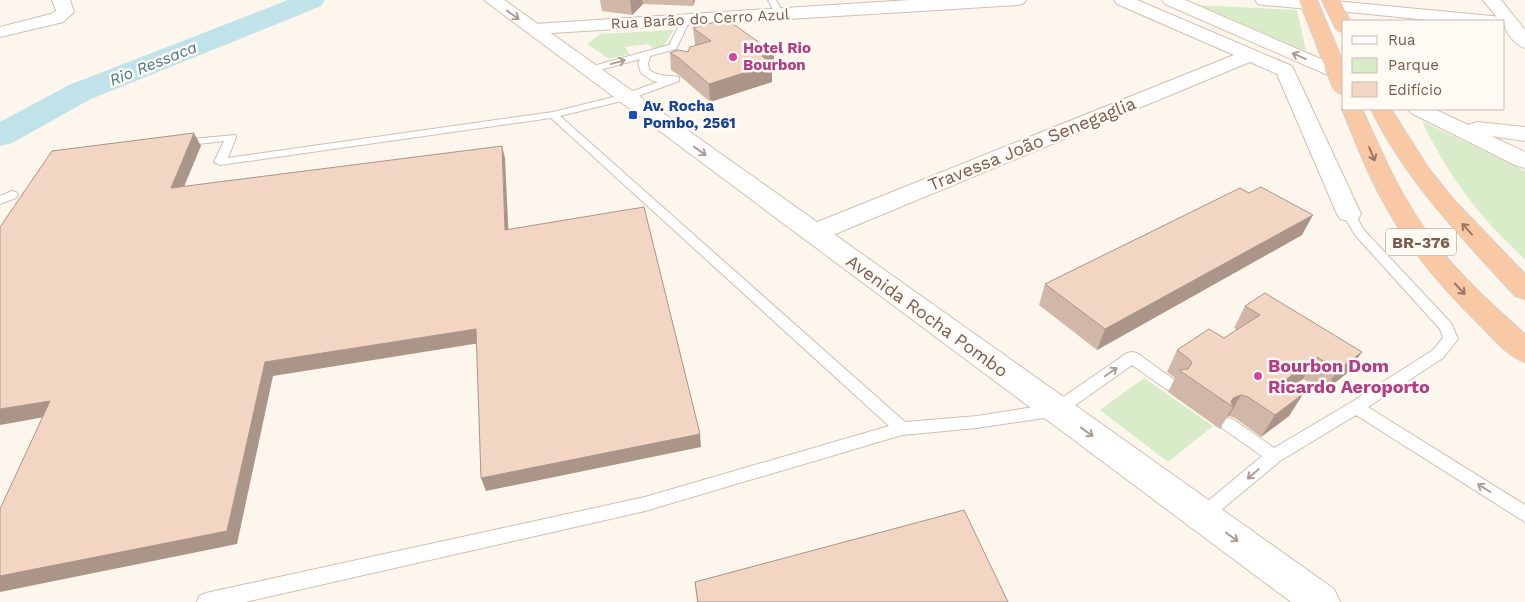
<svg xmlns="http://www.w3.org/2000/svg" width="1525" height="602" font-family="'Work Sans',sans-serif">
  <rect width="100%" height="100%" fill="#fdf6ec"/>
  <path fill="#d8ecc9" d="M1198 5 1297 10 1306 51Z
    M674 30 663 47 654 49 648 44 625 47 630 54 609 59 587 44 600 34Z
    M1422 121 1525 171V259C1482 221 1446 173 1422 121Z
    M1144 378 1213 426 1168 462 1100 410Z"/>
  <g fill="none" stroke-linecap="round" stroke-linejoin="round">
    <path fill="#bfe3e8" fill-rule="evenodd" d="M288 0H325L321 6 292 18 91 99 12 143 0 146V122L69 85Z"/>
    <defs>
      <path id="service" d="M768 0H776L784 15 783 17H777Z
        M686 17 690 20 676 49 650 56 648 63 649 70C660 77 667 75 679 77V81L630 99 560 116 905 422 977 416 1053 404 1127 353 1132 352 1137 353 1176 381 1179 385 1176 389 1171 391 1166 389 1132 365 1063 414 1057 416 977 428 902 435 645 511 245 602H197L199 596 206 593 645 497 889 426 551 118 220 165 214 162 224 141 181 146 176 143 181 140 235 135 236 137 228 158 553 112 622 95 658 82 653 81 641 73 638 63 640 59 589 73 584 70 586 68 669 45 682 20Z
        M12 191 16 192 18 195 16 198 0 204V196Z
        M1349 210 1353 211 1364 230 1451 323 1458 339 1443 358 1368 407 1525 505V522L1356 415 1280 461 1208 521 1202 524 1196 521 1193 516 1196 511 1262 456 1222 428 1220 424 1222 420 1228 418 1234 420 1274 448 1350 403 1433 350 1443 338 1440 329 1355 235 1343 214Z"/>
      <path id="minor" d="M52 0H70L74 12 63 22 0 37V27L51 14 56 11Z
        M935 0H1026L1023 4 1017 5 905 12 899 11 896 7 899 3Z
        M1114 0H1137L1292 66 1361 214 1358 219 1349 221 1340 219 1337 214 1277 74 1250 62 823 239 814 241 805 239 801 233 805 227 1234 55 1117 4Z
        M1255 0H1315L1319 4 1316 8 1310 9 1264 5 1258 4Z"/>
      <path id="tertiary" d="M910 0H938L935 4 905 12 534 34 528 33 525 29 528 25 534 24Z
        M997 0H1015L1016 1 1013 5C1006 6 1002 6 997 0Z
        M1334 1 1492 16 1498 17 1501 21H1439L1328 10 1325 6 1328 2Z"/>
      <path id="secondary" d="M484 0H504L1334 589 1340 602H1291Z
        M1162 0H1185L1344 69V82L1165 4Z
        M1483 0H1501L1525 30V48C1515 45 1504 31 1504 21H1500Z
        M1408 109H1434L1468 125 1477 122 1525 127V141L1491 136 1525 152V168L1517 166 1411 113Z"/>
      <path id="trunk" d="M1299 0H1317L1344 64 1341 68 1334 70 1327 68 1324 64Z
        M1322 0H1340L1350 21H1344V32L1338 31 1335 27Z
        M1344 106V109H1362C1378 144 1393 179 1413 211 1442 259 1484 298 1525 334V362C1507 356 1494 339 1481 326 1445 291 1412 254 1388 210 1369 178 1356 143 1342 109Z
        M1371 109H1391L1429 169 1454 200 1525 274V299L1515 296C1462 238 1406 181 1371 109Z"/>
    </defs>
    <use href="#service" stroke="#d1beb0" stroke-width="2"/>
    <use href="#minor" stroke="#d1beb0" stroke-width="2"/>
    <use href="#tertiary" stroke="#d1beb0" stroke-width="2"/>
    <use href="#secondary" stroke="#d6c0b0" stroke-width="2"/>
    <use href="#trunk" stroke="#dad1cd" stroke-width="2"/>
    <use href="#service" fill="#fff" fill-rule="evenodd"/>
    <use href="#minor" fill="#fff" fill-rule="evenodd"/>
    <use href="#tertiary" fill="#fff" fill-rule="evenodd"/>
    <use href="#secondary" fill="#fff" fill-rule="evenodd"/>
    <use href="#trunk" fill="#f9c8a4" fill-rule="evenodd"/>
    <defs>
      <path id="trunk-bridge" d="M1334 64 1342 85"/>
    </defs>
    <use href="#trunk-bridge" stroke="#dad1cd" stroke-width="21" stroke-linecap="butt"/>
    <use href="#trunk-bridge" stroke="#f9c8a4" stroke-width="19"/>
  </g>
  <path fill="#d1b7a8" d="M600 0H695L693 6 643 4 632 15 602 11Z
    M693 28 774 53V70L772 71V82L710 102 680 76 671 70 670 53 688 52 695 45Z
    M1302 235 1097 350 1039 305 1045 284Z
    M1245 306 1362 352 1346 374 1323 392 1303 379 1292 387 1303 394 1289 416 1261 437 1235 418 1229 416 1227 417 1220 429 1168 392 1175 378 1167 372 1177 350 1224 338 1237 330 1234 328Z
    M695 582 1008 602H697Z"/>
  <path fill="#aa9588" d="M631 0H642L643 4 632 15 630 1Z
    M693 0H695L693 6Z
    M774 53V70L772 71V82L710 102 709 84 762 56Z
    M194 133 201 146 178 201 171 188Z
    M502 146 505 158 509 243 505 230Z
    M1313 215 1302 235 1097 350 1105 329Z
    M476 329 480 343 273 376 237 544 0 592V576L265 362Z
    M1362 352 1346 374 1323 392 1338 370Z
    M1317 357 1303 379 1270 403 1284 381Z
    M1303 394 1289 416 1261 437 1275 415Z
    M1241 395 1229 416 1227 417 1233 407 1229 404 1233 398Z
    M50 401 62 414 0 425V409Z
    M700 434 701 447 486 491 481 478Z"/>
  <path fill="#f3d5c3" stroke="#aa9588" d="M726 19 774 53 762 56 772 64 709 84 679 58 670 53 678 50 688 52 690 47 711 41 693 28Z
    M194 133 171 188 502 146 505 230 644 207 700 434 481 478 476 329 265 362 227 531 0 576V509L50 401 0 409V227L52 151Z
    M1261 187 1313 215 1105 329 1045 284 1240 188 1249 193Z
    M1265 293 1362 352 1338 370 1317 357 1284 381 1303 394 1275 415 1248 397 1241 395 1233 398 1231 402 1233 407 1179 370 1188 369 1192 363 1188 358 1177 350 1209 329 1224 338 1260 315 1245 306Z
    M964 510 1008 602H698L695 582Z"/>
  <defs><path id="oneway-shaft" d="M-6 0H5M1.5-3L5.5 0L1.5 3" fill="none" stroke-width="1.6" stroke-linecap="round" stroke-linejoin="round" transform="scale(1.25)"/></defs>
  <g stroke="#af9d94">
    <use href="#oneway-shaft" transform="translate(513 15) rotate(36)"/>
    <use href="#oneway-shaft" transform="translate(1299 56) rotate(-156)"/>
    <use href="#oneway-shaft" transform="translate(618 62) rotate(-15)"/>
    <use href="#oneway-shaft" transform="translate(700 151) rotate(36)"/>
    <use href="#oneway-shaft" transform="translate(1111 372) rotate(-35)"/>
    <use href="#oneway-shaft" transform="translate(1087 432) rotate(36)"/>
    <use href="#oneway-shaft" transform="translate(1253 474) rotate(140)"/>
    <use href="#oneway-shaft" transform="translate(1484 488) rotate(-148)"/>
    <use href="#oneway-shaft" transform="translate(1232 537) rotate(36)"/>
  </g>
  <g stroke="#9a7763">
    <use href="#oneway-shaft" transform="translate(1372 154) rotate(67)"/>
    <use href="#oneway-shaft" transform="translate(1467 229) rotate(-132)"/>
    <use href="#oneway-shaft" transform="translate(1460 289) rotate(47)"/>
  </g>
  <g fill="#d1479c" stroke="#fffaf3" stroke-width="2">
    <circle cx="733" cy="57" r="5"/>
    <circle cx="1258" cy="376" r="5"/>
  </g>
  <rect fill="#1a4fb4" stroke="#fffaf3" stroke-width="2" x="628" y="110" width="10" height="10" rx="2.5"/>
  <g text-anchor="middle" stroke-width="5" stroke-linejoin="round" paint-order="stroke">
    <g font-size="15" fill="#7a5c4d" stroke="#fffaf3">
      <text transform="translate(700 19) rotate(-3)" y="5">Rua Barão do Cerro Azul</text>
    </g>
    <g font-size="15" font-weight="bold" fill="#b23c85" stroke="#fffaf3" text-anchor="start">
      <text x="743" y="53">Hotel Rio<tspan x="743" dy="17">Bourbon</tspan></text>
    </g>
    <g font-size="15" font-weight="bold" fill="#164399" stroke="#fffaf3" text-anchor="start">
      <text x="643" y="111">Av. Rocha<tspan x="643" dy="17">Pombo, 2561</tspan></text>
    </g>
    <g font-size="16" font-style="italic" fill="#437c86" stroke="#fffaf3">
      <text transform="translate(153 63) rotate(-22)" y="6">Rio Ressaca</text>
    </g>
    <rect fill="#fffaf3" stroke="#a28b7f" stroke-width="1" x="1386" y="228.5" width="70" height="27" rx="4"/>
    <g font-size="16" font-weight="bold" fill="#7a5c4d">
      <text x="1421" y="248">BR-376</text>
    </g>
    <g font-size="18" fill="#7a5c4d" stroke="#fffaf3">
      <text transform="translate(1032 144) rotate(-22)" y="6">Travessa João Senegaglia</text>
      <text transform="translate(927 316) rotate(36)" y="6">Avenida Rocha Pombo</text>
    </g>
    <g font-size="18" font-weight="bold" fill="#b23c85" stroke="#fffaf3" text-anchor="start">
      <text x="1268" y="372">Bourbon Dom<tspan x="1268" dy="21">Ricardo Aeroporto</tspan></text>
    </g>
  </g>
  <rect x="1342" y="20" width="162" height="90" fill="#fffaf3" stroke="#cabbb1"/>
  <rect x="1352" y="36" width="25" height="8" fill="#ffffff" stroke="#cabbb1"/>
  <text x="1388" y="45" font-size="15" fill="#7a5c4d">Rua</text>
  <rect x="1352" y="58" width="25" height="15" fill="#d8ecc9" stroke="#cabbb1"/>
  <text x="1388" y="70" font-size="15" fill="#7a5c4d">Parque</text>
  <rect x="1352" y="82" width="25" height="15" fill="#f3d5c3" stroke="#cabbb1"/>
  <text x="1388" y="95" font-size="15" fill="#7a5c4d">Edifício</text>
</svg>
